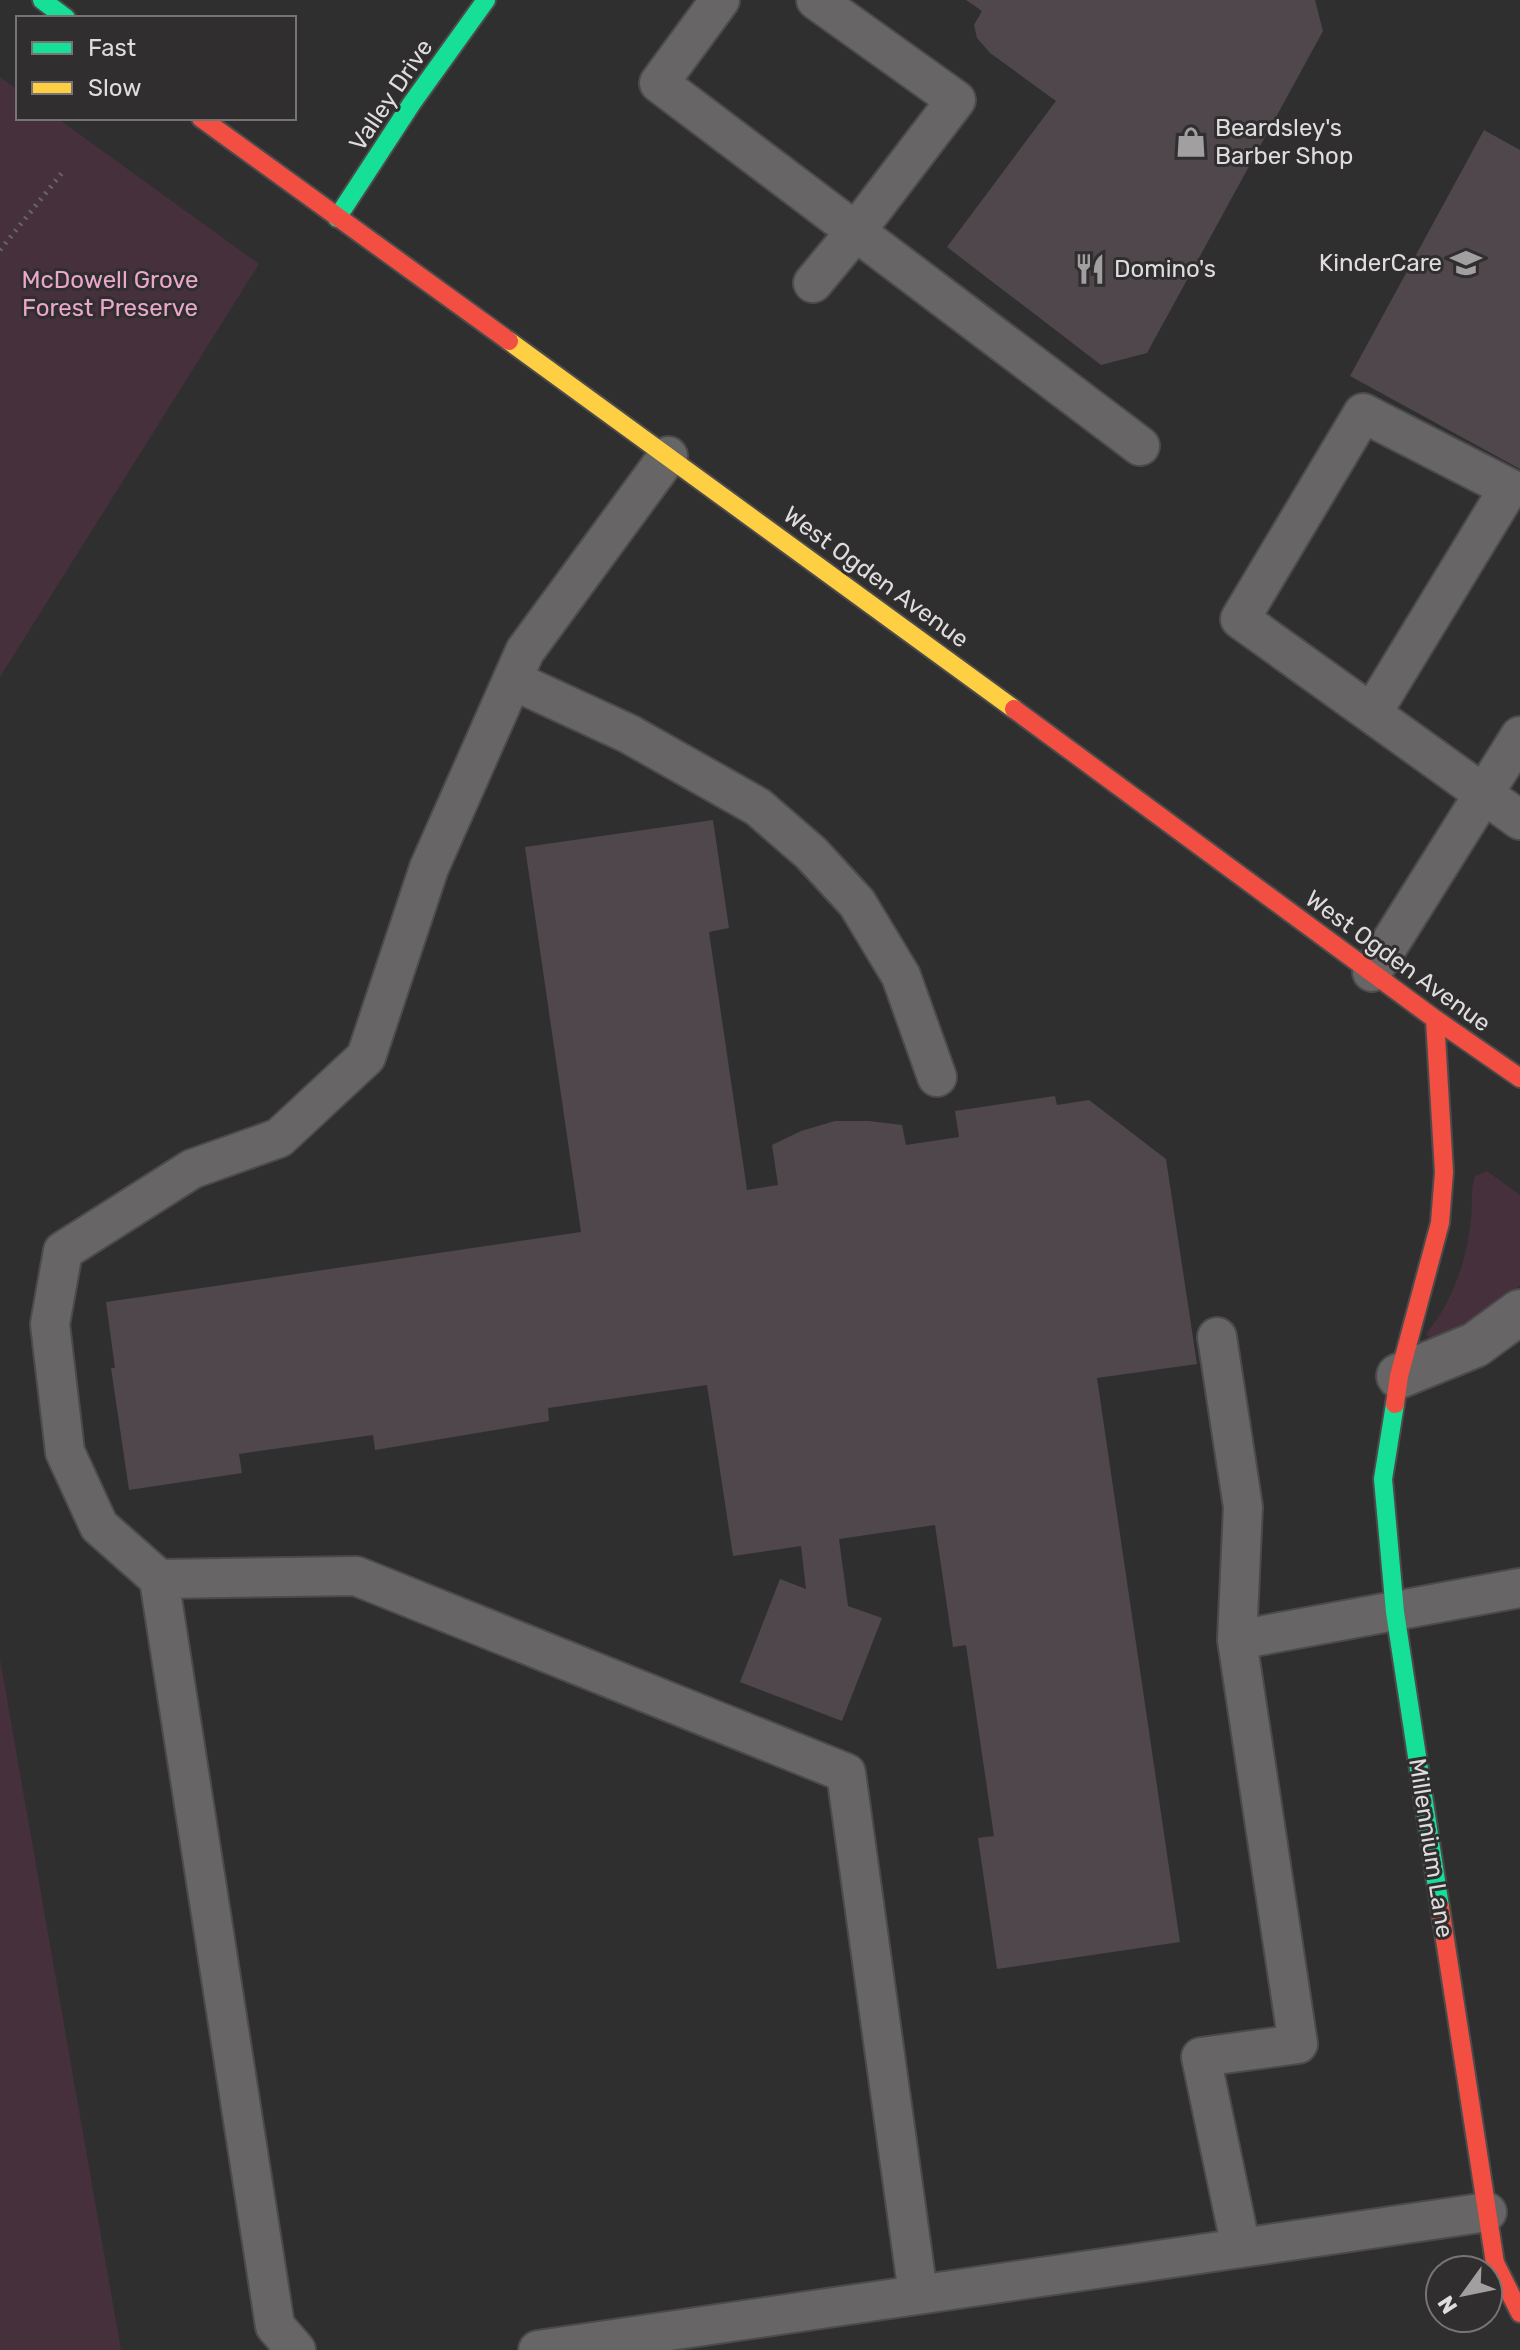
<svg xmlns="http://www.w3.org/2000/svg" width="1520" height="2350" font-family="Rubik,sans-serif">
  <rect width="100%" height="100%" fill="#302f2f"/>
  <path fill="#45303b" d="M0 77 18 90V118H57L259 264 0 677Z
    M1487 1171 1520 1195V1286L1468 1325 1439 1352 1426 1334C1452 1302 1467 1261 1471 1219 1473 1204 1470 1191 1475 1176Z
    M0 1659 121 2350H0Z"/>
  <path fill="#4f474b" d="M966 0H1315L1323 31 1147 353 1101 365 947 247 1056 101 990 53 977 38 974 25 982 11Z
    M1484 130 1520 150V469L1350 376Z
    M713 820 729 928 709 932 747 1190 778 1185 772 1145 801 1131 835 1121H869L902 1125 906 1145 959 1137 955 1111 1055 1096 1057 1105 1089 1100 1166 1159 1197 1364 1097 1378 1180 1942 997 1969 978 1838 994 1836 966 1645 953 1647 935 1525 839 1539 848 1606 882 1618 842 1721 740 1682 780 1579 806 1589 801 1546 733 1556 707 1385 548 1408 549 1421 375 1450 373 1435 239 1454 242 1473 129 1490 111 1368H115L106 1302 581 1232 525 847Z"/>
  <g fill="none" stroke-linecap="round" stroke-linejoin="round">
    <defs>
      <path id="lane" d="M720 0 659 83 1140 446
        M813 283 856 231 956 100 816 0
        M512 680 629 734 758 807 811 853 857 903 901 976 937 1077
        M1372 713 1509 488 1363 413 1240 619 1520 820
        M1372 972 1520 736
        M1217 1337 1243 1507 1237 1640
        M159 1579 99 1526 65 1452 50 1324 63 1251 192 1169 279 1138 366 1057 429 868 525 651 668 456
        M1487 2212 1241 2248 1201 2057 1298 2044 1237 1640 1520 1588
        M296 2350 275 2326 159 1579 356 1576 846 1773 918 2294
        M538 2350 1241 2248"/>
      <path id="street" d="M1399 1376 1475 1345 1520 1312"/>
      <path id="fast" d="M42 0 66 18
        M337 218 412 103 486 0
        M1395 1404 1383 1479 1395 1612 1440 1907"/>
      <path id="slow" d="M509 341 1014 709"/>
      <path id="jam" d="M201 118 509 341
        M1014 709 1435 1019 1520 1078
        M1395 1404 1399 1376 1440 1223 1444 1172 1435 1019
        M1440 1907 1495 2263 1520 2313"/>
    </defs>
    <use href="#lane" stroke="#4c4b4b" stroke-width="42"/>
    <use href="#street" stroke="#4c4b4b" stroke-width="48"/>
    <use href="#fast" stroke="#4c4b4b" stroke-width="22"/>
    <use href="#slow" stroke="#4c4b4b" stroke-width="22"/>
    <use href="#jam" stroke="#4c4b4b" stroke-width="22"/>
    <path stroke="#676666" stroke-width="5" stroke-dasharray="2 6" stroke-linecap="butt" d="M0 250 65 169"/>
    <use href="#lane" stroke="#676566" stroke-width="38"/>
    <use href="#street" stroke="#676566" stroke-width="44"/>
    <use href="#fast" stroke="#16e098" stroke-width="18"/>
    <use href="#slow" stroke="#ffcf43" stroke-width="18"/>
    <use href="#jam" stroke="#f24e42" stroke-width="18"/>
  </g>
  <defs>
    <symbol id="shop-bare" viewBox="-9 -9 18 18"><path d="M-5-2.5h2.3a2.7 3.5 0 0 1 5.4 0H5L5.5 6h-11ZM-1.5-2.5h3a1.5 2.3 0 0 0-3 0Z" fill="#a19fa0" stroke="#312e2f" stroke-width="2.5" paint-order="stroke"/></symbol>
    <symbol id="school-bare" viewBox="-9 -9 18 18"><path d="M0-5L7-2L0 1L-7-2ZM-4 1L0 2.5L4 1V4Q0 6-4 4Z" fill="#a19fa0" stroke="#312e2f" stroke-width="2.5" paint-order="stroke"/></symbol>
    <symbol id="restaurant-bare" viewBox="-9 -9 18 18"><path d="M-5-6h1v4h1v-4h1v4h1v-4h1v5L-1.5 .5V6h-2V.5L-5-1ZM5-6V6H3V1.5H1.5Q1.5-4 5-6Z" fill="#a19fa0" stroke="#312e2f" stroke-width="2.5" paint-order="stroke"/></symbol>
  </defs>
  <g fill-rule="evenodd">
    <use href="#shop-bare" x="1169" y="120" width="44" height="44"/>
    <use href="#school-bare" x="1444" y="241" width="44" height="44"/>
    <use href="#restaurant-bare" x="1068" y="247" width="44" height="44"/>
  </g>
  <g text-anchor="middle" stroke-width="6" stroke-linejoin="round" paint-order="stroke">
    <g font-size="24" fill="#dedcdd" stroke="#312e2f">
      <text transform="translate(391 95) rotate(-56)" y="8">Valley Drive</text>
      <text transform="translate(876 577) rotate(36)" y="8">West Ogden Avenue</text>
      <text transform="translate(1398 961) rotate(36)" y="8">West Ogden Avenue</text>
      <text transform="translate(1431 1848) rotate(81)" y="8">Millennium Lane</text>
    </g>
    <g font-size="24" fill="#dedcdd" stroke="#312e2f" text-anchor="start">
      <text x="1215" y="136">Beardsley's<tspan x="1215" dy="28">Barber Shop</tspan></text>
      <text x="1442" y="271" text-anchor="end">KinderCare</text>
      <text x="1114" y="277">Domino's</text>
    </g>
    <g font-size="24" fill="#eba6cc" stroke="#312e2f">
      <text x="110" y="288">McDowell Grove<tspan x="110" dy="28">Forest Preserve</tspan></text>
    </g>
  </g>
  <rect x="16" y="16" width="280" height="104" fill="#312e2f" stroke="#767475" stroke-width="2"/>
  <rect x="32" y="42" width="40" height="12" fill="#16e098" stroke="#767475" stroke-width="2"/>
  <text x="88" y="56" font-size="24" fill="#dedcdd">Fast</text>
  <rect x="32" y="82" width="40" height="12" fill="#ffcf43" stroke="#767475" stroke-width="2"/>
  <text x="88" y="96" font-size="24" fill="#dedcdd">Slow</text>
  <g transform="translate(1464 2294) rotate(237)"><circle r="38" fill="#312e2f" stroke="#767475" stroke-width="2"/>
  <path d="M0-6L14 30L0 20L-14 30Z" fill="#a19fa0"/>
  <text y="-12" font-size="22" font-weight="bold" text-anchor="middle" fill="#dedcdd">N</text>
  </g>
</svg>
